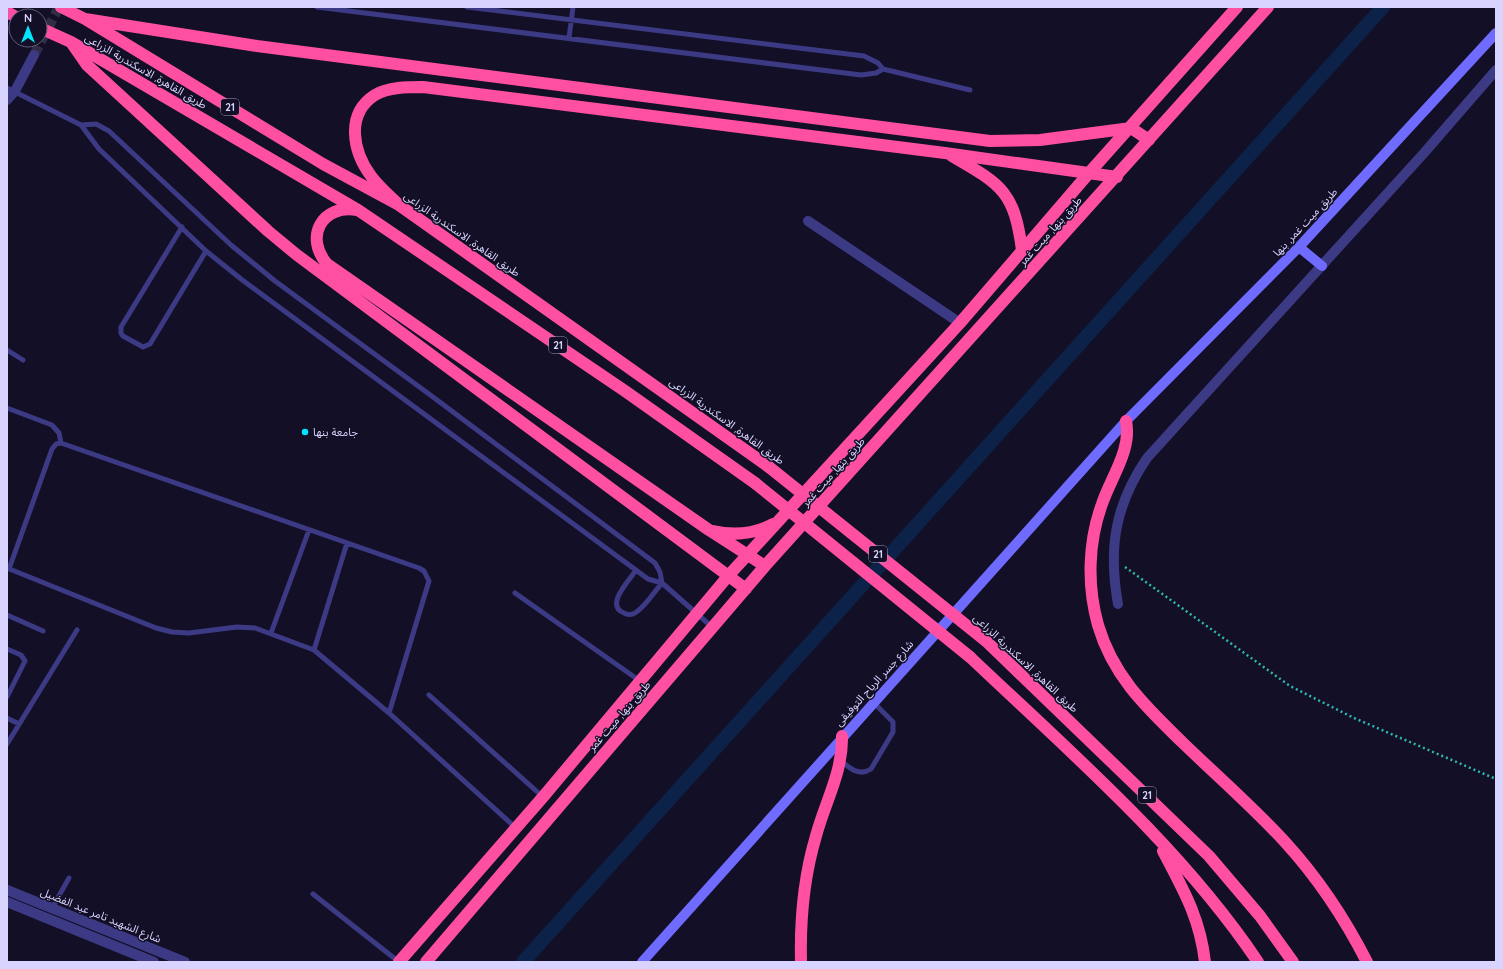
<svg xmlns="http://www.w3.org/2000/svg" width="1503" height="969" font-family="Quicksand,'Noto Sans Arabic',sans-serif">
  <rect width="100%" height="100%" fill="#130f26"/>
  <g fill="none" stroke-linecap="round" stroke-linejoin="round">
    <path stroke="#0c2248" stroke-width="14" d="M523 962 1383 7"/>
    <path stroke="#312d47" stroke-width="10" stroke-dasharray="10 5" stroke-linecap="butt" d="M34 55 59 7"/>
    <path stroke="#2fb8b0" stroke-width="2.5" stroke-dasharray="2 3" stroke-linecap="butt" d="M1125 567 1290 686 1354 718 1496 779"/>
    <path stroke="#3d3a85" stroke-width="5" d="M317 7 861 75 876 73 883 69 878 63 864 56 467 7
      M569 38 573 7
      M883 69 970 90
      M7 88 81 125 99 149 206 251 241 279 648 579 662 583 712 627
      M81 125 96 124 109 131 231 245 275 281 429 394 655 563 660 572 662 583C654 592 646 606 635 613 632 615 627 615 624 613 604 605 630 580 636 570
      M182 227 121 327V333L123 336 143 347 150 344 206 251
      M7 350 23 360
      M7 408 52 425 59 433 61 443
      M7 568 156 628 172 632 189 633 237 627 255 628 314 650 389 713 516 828
      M9 569 52 449 56 444 61 443 419 568 424 571 429 581 389 713
      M515 593 640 681
      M7 615 43 631
      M271 633 309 530
      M7 649 21 655 25 661 7 697
      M314 650 347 543
      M429 695 543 797
      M7 718 19 724
      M7 744 77 630
      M841 761C850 768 859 777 871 769L893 732V722L873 702
      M313 894 399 962
      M52 908 69 878"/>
    <path stroke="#3d3a85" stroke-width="10" d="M7 100 15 91 34 55
      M808 221 960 323
      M1118 604C1108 548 1115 505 1147 458L1424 153 1496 70
      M7 890 185 962
      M7 902 154 962"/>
    <path stroke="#6f6bff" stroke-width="10" d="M1299 247 1322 266
      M642 962 1126 421 1299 247 1496 33"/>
    <path stroke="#ff4fa3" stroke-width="12" d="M61 7 85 19 323 164 399 205 769 467
      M7 12 16 17
      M85 19 257 46 990 141 1040 140 1131 128 1149 140
      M40 28 71 42 358 210 625 391 755 483
      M71 42 87 65 268 231 297 255 746 589
      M952 156C1002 185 1014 191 1022 250
      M399 205C390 196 379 187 371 176 353 152 345 114 375 95 388 87 408 87 423 87L945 153 1117 177
      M357 210C322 204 304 237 327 264L709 530 765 566
      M1126 421C1132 450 1111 477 1102 504 1088 542 1087 586 1098 625 1113 676 1145 706 1182 742 1216 775 1253 807 1285 842 1318 878 1345 919 1367 962
      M713 531C734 536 754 534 773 524
      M986 641 1209 856 1260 916 1293 962
      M970 657C1071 753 1180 846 1258 962
      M1163 851C1183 889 1200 918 1205 962
      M399 962 543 797 729 575 960 323 1089 173 1237 7
      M426 962 765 566 1268 7
      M801 962C800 920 804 876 816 836 825 802 843 772 842 736"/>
    <path stroke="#ff4fa3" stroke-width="12" d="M769 467 986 641
      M755 483 970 657"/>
  </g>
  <circle fill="#00e5ff" stroke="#130f26" stroke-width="1.5" cx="305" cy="432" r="4"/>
  <g text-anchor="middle" stroke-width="3" stroke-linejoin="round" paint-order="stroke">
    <g fill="#130f26" stroke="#9e99be" stroke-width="1">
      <rect x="221" y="99" width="18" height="16" rx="3"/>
      <rect x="549" y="337" width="18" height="16" rx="3"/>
      <rect x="869" y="546" width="18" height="16" rx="3"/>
      <rect x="1138" y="787" width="18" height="16" rx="3"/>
    </g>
    <g font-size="10" font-weight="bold" fill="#d9d4ff">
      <text x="230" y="111">21</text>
      <text x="558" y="349">21</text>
      <text x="878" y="558">21</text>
      <text x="1147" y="799">21</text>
    </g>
    <g font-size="11" fill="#d9d4ff" stroke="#130f26">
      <text transform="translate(146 71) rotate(30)" y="4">طريق القاهرة, الاسكندرية الزراعى</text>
      <text transform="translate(1305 222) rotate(-47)" y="4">طريق ميت غمر, بنها</text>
      <text transform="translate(1050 231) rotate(-48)" y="4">طريق بنها, ميت غمر</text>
      <text transform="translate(462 234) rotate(35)" y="4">طريق القاهرة, الاسكندرية الزراعى</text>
      <text transform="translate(727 421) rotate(36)" y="4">طريق القاهرة, الاسكندرية الزراعى</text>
      <text transform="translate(833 472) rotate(-48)" y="4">طريق بنها, ميت غمر</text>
      <text transform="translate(1026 663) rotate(43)" y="4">طريق القاهرة, الاسكندرية الزراعى</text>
      <text transform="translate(874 683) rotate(-48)" y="4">شارع جسر الرياح التوفيقى</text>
      <text transform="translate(619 716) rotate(-49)" y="4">طريق بنها, ميت غمر</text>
      <text transform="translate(101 915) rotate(22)" y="4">شارع الشهيد تامر عبد الفضيل</text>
    </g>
    <g font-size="11" fill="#d9d4ff" stroke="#130f26" text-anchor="start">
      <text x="313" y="436">جامعة بنها</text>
    </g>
  </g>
  <rect width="1503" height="969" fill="none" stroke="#d9d4ff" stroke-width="16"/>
  <g transform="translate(28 28)"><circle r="19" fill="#130f26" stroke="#625e7d"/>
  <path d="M0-3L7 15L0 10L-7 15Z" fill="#00e5ff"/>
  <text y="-6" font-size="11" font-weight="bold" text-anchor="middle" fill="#d9d4ff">N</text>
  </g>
</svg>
